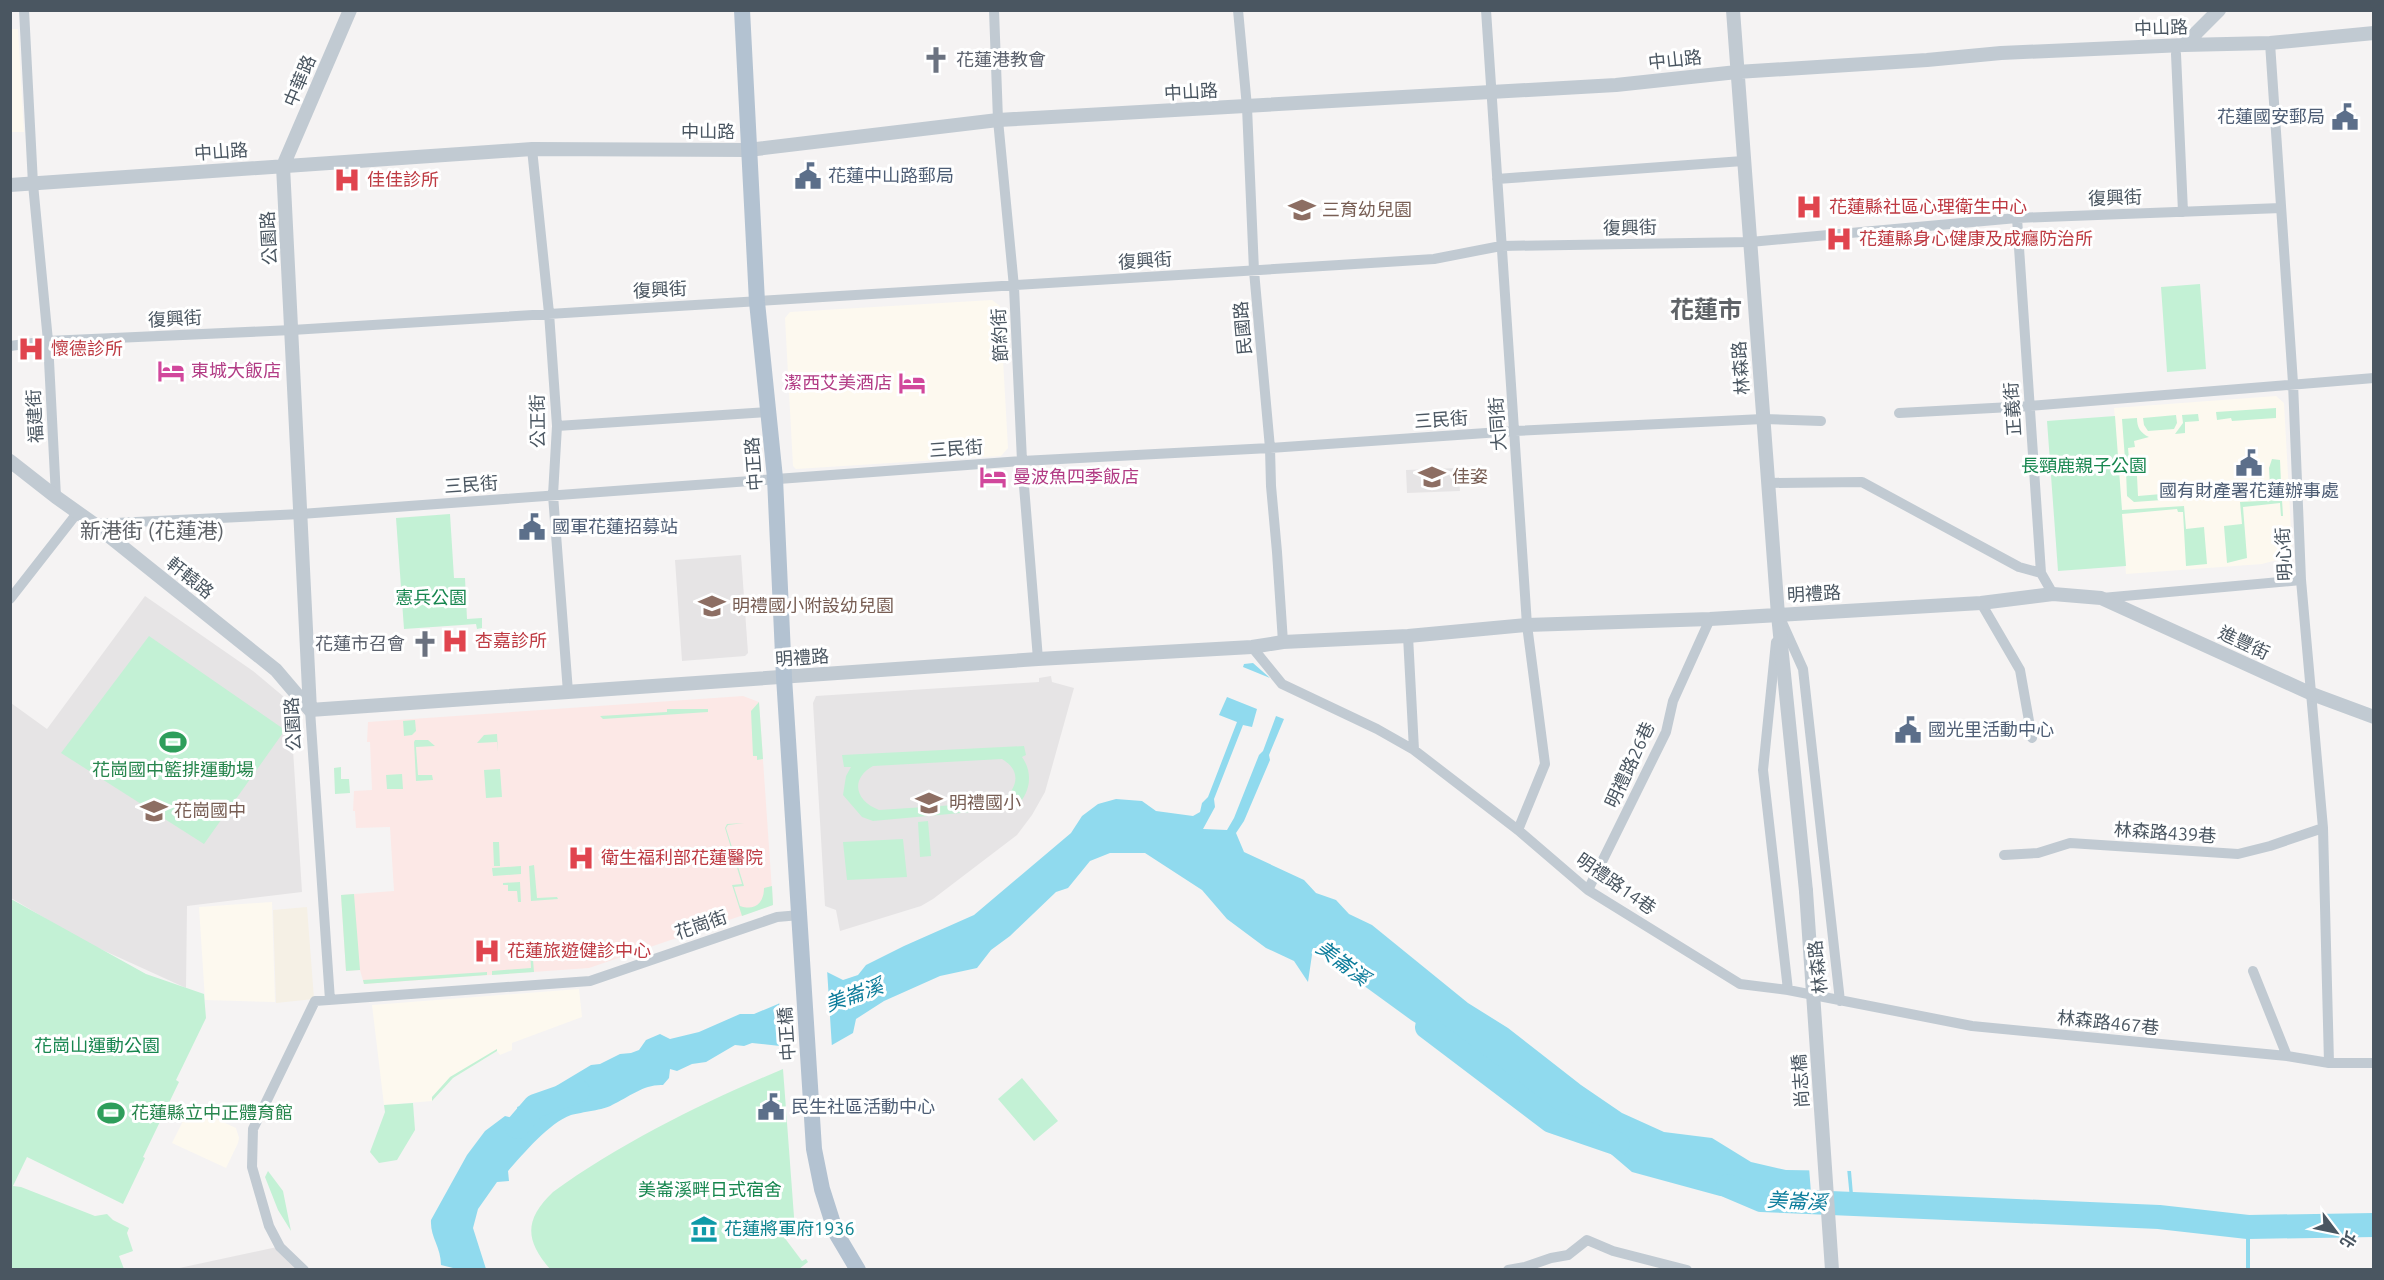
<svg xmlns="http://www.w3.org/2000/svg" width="2384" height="1280" font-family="Ubuntu,'Noto Sans TC',sans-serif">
  <rect width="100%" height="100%" fill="#f5f3f3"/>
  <path fill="#fdf9ef" d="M11 29H18L24 132H11Z
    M992 300 1000 306 1008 448 1001 456 796 469 793 466 785 318 790 312Z
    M2276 396 2284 403 2292 548 2277 560 2262 564 2126 574 2114 408Z
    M272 902 275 1002 205 1000 199 907Z
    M579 989 582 1017 512 1043V1050L500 1055 497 1051 453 1078 432 1101 384 1105 372 1005Z
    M190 1107 236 1128 239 1138 238 1143 226 1168 172 1143Z"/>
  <path fill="#e6e4e5" d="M1458 468 1460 491 1407 493 1406 470Z
    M741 555 748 653 745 656 682 661 675 560Z
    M145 596 253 671 290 702 302 892 187 906 186 988 85 942 11 898V703L47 729Z
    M1051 676 1052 682 1074 688 1045 792 1032 815 1017 835 933 899 921 906 840 931 836 910 825 906 813 703 816 696 1039 682V678Z
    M277 1247 300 1270H170Z"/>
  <path fill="#fce8e6" d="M743 696 759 702 773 905 589 968 364 984 360 970 346 971 341 895 394 891 390 827 356 828 355 811H353L354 791 372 790 370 742H367L368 722Z"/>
  <path fill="#c3f1d5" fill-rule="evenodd" d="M2200 284 2206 369 2167 372 2161 287Z
    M2276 408V418L2232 421 2231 418 2217 420 2216 412Z
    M2198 414 2199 421 2185 422V433L2175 434 2183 423 2182 415Z
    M2176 415 2177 423 2174 429 2148 431 2144 425 2143 418Z
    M2115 416 2122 510 2184 506 2186 529 2204 527 2207 564 2186 566 2183 512H2178L2177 509 2122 514 2126 566 2058 571 2047 421Z
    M2137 418C2137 427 2140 433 2149 437L2134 441 2135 447 2128 448 2129 459H2125L2122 419Z
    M2272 459 2280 460 2281 484 2275 491 2250 493 2241 488 2270 486 2269 468Z
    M2134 470 2137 476 2138 496 2185 492 2176 499 2134 502 2127 496 2126 471Z
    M2282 500 2283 516H2281L2280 503 2243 507 2247 558 2227 563 2224 526 2242 524 2240 502Z
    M450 514 454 578H465L467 619 482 618V628L477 629 476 624 404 629 396 518Z
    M149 636 285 730 204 844 61 753Z
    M759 702 763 759 757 760V756H753L751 711Z
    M667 709H708V712L603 719 600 716 667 712Z
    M415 720 416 731 412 735 404 736 403 721Z
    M497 734 498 752 497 742 477 743 484 735Z
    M415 740H428L435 746 416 747 418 775H432L433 780 416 781 414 742Z
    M1024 746 1026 755 1022 757C1034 774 1030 794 1015 808L873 821 862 817 843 795 846 776 851 767H844L842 755ZM1002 759C1022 771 1018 788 1001 802L879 810C855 801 850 779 873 766Z
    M341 767V779H349L350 793 335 794 334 768Z
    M500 769 502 797 486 798 484 770Z
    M402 774 403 789H387L386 775Z
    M928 821 931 856 920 857 918 822Z
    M744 823 728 825 726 828 744 886 734 887 740 906C754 911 764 904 764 888L772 886 773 905 742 916 732 885 742 884 725 828 727 824Z
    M903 839 907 877 847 880 843 842Z
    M493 842H499L500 866H494Z
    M534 865 537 898 557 897 558 899 531 901 529 866Z
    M521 866V874L493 876 492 868Z
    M520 882 521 902H518L517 891H508V885H503V883Z
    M354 894 360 970 346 971 341 895Z
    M11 899 146 974 204 994 206 1018 176 1080 179 1082 143 1157 145 1158 123 1204 27 1157 13 1186 21 1187 95 1216 107 1214 113 1220 129 1228 127 1233 133 1251 119 1256 124 1269H11Z
    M584 943 586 955 578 956 577 946 558 947V944Z
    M530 948H532L534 972 492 975V971L531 968Z
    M487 972V975L364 984 363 980Z
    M497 1049V1051L453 1078 432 1101V1097L450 1077Z
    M783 1069 795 1230 784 1237 802 1261 806 1259 808 1262 799 1269H550C525 1240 524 1220 553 1192 622 1142 704 1102 783 1069Z
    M1022 1078 1058 1121 1034 1141 998 1099Z
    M413 1103 415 1130 397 1160 379 1163 370 1152 385 1112 384 1105Z
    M268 1171 283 1191 291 1231 278 1210 265 1177Z"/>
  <path fill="#f5f0e5" d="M307 907 314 999 276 1003 273 910Z"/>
  <path fill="#90daee" d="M1253 663 1270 678 1243 667 1244 664Z
    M1227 697 1257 709 1252 727 1243 725 1214 799 1215 807 1203 829 1227 830 1234 818 1259 755 1263 751 1276 716 1284 719 1269 755 1270 760 1244 821 1236 833 1244 852 1304 880 1316 893 1336 900 1349 914 1372 925 1468 1003 1508 1028 1581 1085 1622 1113 1664 1132 1712 1138 1751 1162 1786 1170 1851 1171 1854 1206 1720 1196 1632 1172 1571 1120 1525 1094 1492 1070 1411 1020 1356 980 1319 948H1313L1308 982 1294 961 1266 948 1227 919 1202 890 1145 853H1110L1090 861 1068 888 1056 892 1010 936 991 950 977 968 940 976 884 1001 856 1019 853 1033 832 1045 780 1046 752 1043 744 1046 735 1045 706 1062 692 1064 677 1071 670 1069 669 1078 663 1085C644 1084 629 1097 612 1105 604 1110 582 1112 571 1115 549 1123 524 1153 508 1171L509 1181 497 1182 478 1209 473 1228 486 1269H457L441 1265C441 1247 430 1237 431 1220L467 1155 485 1131 505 1116 516 1119 519 1114 517 1107 529 1103 544 1106 556 1086 591 1065 600 1064 620 1054 631 1053 639 1050 646 1040 660 1034 670 1039 699 1032 740 1014H754L778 1004 827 972 843 980 858 975 866 965 904 946 974 915 1071 833 1082 816 1098 804 1116 799 1142 801 1156 811 1193 816 1200 812 1202 803 1208 797 1237 722 1219 715Z"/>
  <path fill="#f5f3f3" d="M827 969 832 1048 782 1049 779 1000Z
    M1809 1167 1847 1168 1851 1209 1812 1206Z"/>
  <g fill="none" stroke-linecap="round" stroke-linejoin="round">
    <path stroke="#90daee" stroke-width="4" d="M2248 1270V1227"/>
    <path stroke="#90daee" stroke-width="24" d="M1427 1027 1551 1121 1618 1144
      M517 1127 535 1106 578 1091
      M1728 1186 1761 1200 2159 1217 2248 1227 2374 1225"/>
    <path stroke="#c1cad2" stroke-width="10" d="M24 10 33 184 48 341 56 497
      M994 10 998 120 1014 287 1022 461 1038 659
      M1238 10 1247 107 1254 271 1270 448 1271 486 1277 552 1283 642
      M1486 10 1527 625 1545 764 1518 830
      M2270 43 2293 383 2301 580 2323 828 2329 1063
      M2176 54 2183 212
      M532 149 549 313 557 426 553 495 568 692
      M1497 179 1743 161
      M2017 218 2041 573 2053 594
      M10 346 48 341 292 330 1339 265 1434 259 1501 246 1750 242 2017 218 2281 208
      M1899 413 2030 406 2374 378
      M557 426 769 412
      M1768 483 1862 482 2019 567 2041 573
      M94 524 301 514 1022 461 1270 448 1515 431 1763 419 1821 421
      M2102 598 2301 580
      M10 599 78 512
      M1981 603 2020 670 2032 738
      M1781 620 1803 669 1840 1001
      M1408 636 1414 750
      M1776 642 1763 770 1788 990 1972 1026 2287 1056 2329 1063H2374
      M1252 647 1282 684 1377 729 1414 750 1518 830 1588 890 1740 984 1788 990
      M310 710 330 1000
      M2004 855 2038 853 2070 843 2238 854 2270 846 2323 828
      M1588 890 1666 732 1673 701 1710 619
      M2253 971 2287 1056
      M304 1270 280 1247 269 1226 252 1167 253 1129 315 1001 590 981 777 917 800 915
      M1508 1270 1525 1267 1551 1258 1568 1255 1587 1240 1613 1251 1687 1270"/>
    <path stroke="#c1cad2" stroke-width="14" d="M1733 10 1778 615 1806 891
      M2184 45 2219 10
      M10 185 532 149 748 150 998 120 1616 85 1737 72 1927 60 2001 53 2184 45 2270 43 2374 33
      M10 461 56 497 94 524 276 670 310 710
      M310 710 1038 659 1252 647 1283 642 1408 636 1527 625 1710 619 1981 603 2053 594 2101 598 2312 694 2374 717
      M310 710 283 166 350 10"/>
    <path stroke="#b3c2d1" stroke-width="16" d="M742 10 757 302 775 478 784 677 814 1149 822 1189 836 1233 858 1270"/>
    <path stroke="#c1cad2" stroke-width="14" d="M1806 891 1832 1270"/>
  </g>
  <defs>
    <symbol id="church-bare" viewBox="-9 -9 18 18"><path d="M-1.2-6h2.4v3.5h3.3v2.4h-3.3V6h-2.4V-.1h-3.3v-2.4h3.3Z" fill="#6b7280" stroke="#fff" stroke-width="2.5" paint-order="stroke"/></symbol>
    <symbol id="civic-bare" viewBox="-9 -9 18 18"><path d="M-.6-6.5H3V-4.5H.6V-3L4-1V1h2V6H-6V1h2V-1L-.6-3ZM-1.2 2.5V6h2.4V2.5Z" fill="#5c6f8a" stroke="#fff" stroke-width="2.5" paint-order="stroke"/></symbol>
    <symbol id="hospital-bare" viewBox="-9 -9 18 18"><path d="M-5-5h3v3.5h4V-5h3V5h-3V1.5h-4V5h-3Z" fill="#e0444e" stroke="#fff" stroke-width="2.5" paint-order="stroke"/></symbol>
    <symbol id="school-bare" viewBox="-9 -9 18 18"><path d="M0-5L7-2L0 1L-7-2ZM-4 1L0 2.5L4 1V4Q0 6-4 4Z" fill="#8d6e63" stroke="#fff" stroke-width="2.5" paint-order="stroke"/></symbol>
    <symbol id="hotel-bare" viewBox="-9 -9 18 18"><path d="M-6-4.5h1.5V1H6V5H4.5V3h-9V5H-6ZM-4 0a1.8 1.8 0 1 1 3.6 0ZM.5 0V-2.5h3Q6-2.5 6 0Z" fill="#d1479c" stroke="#fff" stroke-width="2.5" paint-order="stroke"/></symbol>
    <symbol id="stadium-bare" viewBox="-9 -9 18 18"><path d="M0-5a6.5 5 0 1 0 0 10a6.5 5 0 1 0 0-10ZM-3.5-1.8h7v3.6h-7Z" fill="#2e9e5b" stroke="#fff" stroke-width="2.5" paint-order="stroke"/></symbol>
    <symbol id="museum-bare" viewBox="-9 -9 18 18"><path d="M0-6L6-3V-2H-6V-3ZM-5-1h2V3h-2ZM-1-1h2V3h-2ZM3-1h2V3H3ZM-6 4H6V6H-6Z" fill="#0f9aa8" stroke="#fff" stroke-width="2.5" paint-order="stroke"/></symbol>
  </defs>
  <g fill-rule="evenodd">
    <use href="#church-bare" x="917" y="41" width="38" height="38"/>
    <use href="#civic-bare" x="2326" y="98" width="38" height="38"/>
    <use href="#civic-bare" x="789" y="157" width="38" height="38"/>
    <use href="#hospital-bare" x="328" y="161" width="38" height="38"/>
    <use href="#hospital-bare" x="1790" y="188" width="38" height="38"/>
    <use href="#school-bare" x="1283" y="191" width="38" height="38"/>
    <use href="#hospital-bare" x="1820" y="220" width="38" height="38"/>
    <use href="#hospital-bare" x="12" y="330" width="38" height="38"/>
    <use href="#hotel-bare" x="152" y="352" width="38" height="38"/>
    <use href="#hotel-bare" x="893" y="364" width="38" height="38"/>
    <use href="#civic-bare" x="2230" y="444" width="38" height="38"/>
    <use href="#hotel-bare" x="974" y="458" width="38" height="38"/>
    <use href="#school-bare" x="1413" y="458" width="38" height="38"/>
    <use href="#civic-bare" x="513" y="508" width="38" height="38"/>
    <use href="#school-bare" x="693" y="587" width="38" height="38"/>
    <use href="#hospital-bare" x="436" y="622" width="38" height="38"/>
    <use href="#church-bare" x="406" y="625" width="38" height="38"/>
    <use href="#civic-bare" x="1889" y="711" width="38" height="38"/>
    <use href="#stadium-bare" x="154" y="723" width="38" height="38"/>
    <use href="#school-bare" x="910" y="784" width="38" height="38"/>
    <use href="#school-bare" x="135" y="792" width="38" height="38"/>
    <use href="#hospital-bare" x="562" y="839" width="38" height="38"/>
    <use href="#hospital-bare" x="468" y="932" width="38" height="38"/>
    <use href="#civic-bare" x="752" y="1088" width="38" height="38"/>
    <use href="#stadium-bare" x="92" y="1094" width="38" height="38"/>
    <use href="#museum-bare" x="685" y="1210" width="38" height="38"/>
  </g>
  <g text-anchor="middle" stroke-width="6" stroke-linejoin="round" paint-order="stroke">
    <g font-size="18" fill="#4a5661" stroke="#fff">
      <text transform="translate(2161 28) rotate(-2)" y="6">中山路</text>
      <text transform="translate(1675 60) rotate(-6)" y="6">中山路</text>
      <text transform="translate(300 81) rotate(-67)" y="6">中華路</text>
      <text transform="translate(1191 92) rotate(-3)" y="6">中山路</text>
      <text x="708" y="138">中山路</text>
      <text transform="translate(221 152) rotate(-4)" y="6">中山路</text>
      <text transform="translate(2115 198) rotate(-2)" y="6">復興街</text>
      <text transform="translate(1630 228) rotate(-1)" y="6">復興街</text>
      <text transform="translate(269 238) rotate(-93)" y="6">公園路</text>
      <text transform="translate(1145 261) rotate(-4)" y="6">復興街</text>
      <text transform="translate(660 290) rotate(-3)" y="6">復興街</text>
      <text transform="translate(175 319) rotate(-3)" y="6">復興街</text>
      <text transform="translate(1243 328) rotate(-95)" y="6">民國路</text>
      <text transform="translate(1000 335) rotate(-93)" y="6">節約街</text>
      <text transform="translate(1741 368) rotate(-94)" y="6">林森路</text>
      <text transform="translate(2013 409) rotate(-94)" y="6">正義街</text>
      <text transform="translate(35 416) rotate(-93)" y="6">福建街</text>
      <text transform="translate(1441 420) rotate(-4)" y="6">三民街</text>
      <text transform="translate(538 421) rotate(-91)" y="6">公正街</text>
      <text transform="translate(1498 424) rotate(-94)" y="6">大同街</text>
      <text transform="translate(956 449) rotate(-4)" y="6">三民街</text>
      <text transform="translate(754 464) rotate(-94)" y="6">中正路</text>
      <text transform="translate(471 485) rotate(-4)" y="6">三民街</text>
      <text transform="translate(2284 554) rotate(-93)" y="6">明心街</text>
      <text transform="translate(190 578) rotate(39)" y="6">軒轅路</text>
      <text transform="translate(1814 594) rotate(-3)" y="6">明禮路</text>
      <text transform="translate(2244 643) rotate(25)" y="6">進豐街</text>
      <text transform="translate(802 658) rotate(-4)" y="6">明禮路</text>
      <text transform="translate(293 724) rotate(-93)" y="6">公園路</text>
      <text transform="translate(1630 765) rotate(-65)" y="6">明禮路26巷</text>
      <text transform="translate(2165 833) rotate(4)" y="6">林森路439巷</text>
      <text transform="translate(1616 884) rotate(35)" y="6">明禮路14巷</text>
      <text transform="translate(701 925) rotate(-19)" y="6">花崗街</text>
      <text transform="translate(1818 967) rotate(-96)" y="6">林森路</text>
      <text transform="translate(2108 1023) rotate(6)" y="6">林森路467巷</text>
      <text transform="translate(787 1034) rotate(-94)" y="6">中正橋</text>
      <text transform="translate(1801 1081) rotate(-94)" y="6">尚志橋</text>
    </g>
    <g font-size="18" fill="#5b616d" stroke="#fff" text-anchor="start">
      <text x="956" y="66">花蓮港教會</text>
      <text x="405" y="650" text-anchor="end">花蓮市召會</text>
    </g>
    <g font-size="18" fill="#4e5e75" stroke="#fff" text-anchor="start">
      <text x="2325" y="123" text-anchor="end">花蓮國安郵局</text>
      <text x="828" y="182">花蓮中山路郵局</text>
      <text x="2249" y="497" text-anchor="middle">國有財產署花蓮辦事處</text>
      <text x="552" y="533">國軍花蓮招募站</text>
      <text x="1928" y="736">國光里活動中心</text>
      <text x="791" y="1113">民生社區活動中心</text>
    </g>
    <g font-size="18" fill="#be3a42" stroke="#fff" text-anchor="start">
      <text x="367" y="186">佳佳診所</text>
      <text x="1829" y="213">花蓮縣社區心理衛生中心</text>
      <text x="1859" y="245">花蓮縣身心健康及成癮防治所</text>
      <text x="51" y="355">懷德診所</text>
      <text x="475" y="647">杏嘉診所</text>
      <text x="601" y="864">衛生福利部花蓮醫院</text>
      <text x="507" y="957">花蓮旅遊健診中心</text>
    </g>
    <g font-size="18" fill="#785e54" stroke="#fff" text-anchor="start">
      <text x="1322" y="216">三育幼兒園</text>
      <text x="1452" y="483">佳姿</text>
      <text x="732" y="612">明禮國小附設幼兒園</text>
      <text x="949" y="809">明禮國小</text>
      <text x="174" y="817">花崗國中</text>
    </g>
    <g font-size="18" fill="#b23c85" stroke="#fff" text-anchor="start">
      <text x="191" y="377">東城大飯店</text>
      <text x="892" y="389" text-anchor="end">潔西艾美酒店</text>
      <text x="1013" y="483">曼波魚四季飯店</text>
    </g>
    <g font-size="18" fill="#17864f" stroke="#fff">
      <text x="2084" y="472">長頸鹿親子公園</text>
      <text x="431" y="604">憲兵公園</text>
      <text x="97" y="1052">花崗山運動公園</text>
      <text x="710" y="1196">美崙溪畔日式宿舍</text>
    </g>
    <g font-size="18" fill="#27864d" stroke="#fff">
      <text x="173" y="776">花崗國中籃排運動場</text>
      <text x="131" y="1119" text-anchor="start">花蓮縣立中正體育館</text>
    </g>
    <g font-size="18" fill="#0d838f" stroke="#fff" text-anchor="start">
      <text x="724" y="1235">花蓮將軍府1936</text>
    </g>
    <g font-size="20" font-style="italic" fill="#0c7c9b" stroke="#fff">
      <text transform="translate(1343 963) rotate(37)" y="7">美崙溪</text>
      <text transform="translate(854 995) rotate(-20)" y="7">美崙溪</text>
      <text transform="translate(1797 1201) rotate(3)" y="7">美崙溪</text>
    </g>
    <g font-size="21" fill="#5f6368" stroke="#fff">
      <text x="152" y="538">新港街 (花蓮港)</text>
    </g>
    <g font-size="24" font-weight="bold" fill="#5f6368" stroke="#fff">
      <text x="1706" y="318">花蓮市</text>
    </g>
  </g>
  <rect width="2384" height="1280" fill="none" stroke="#4a5661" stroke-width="24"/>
  <g transform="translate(2336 1232) rotate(122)" stroke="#ffffff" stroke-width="4.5" paint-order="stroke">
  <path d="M0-4.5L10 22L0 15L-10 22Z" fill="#4a5661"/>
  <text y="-9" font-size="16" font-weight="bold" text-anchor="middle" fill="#4a5661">北</text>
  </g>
</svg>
